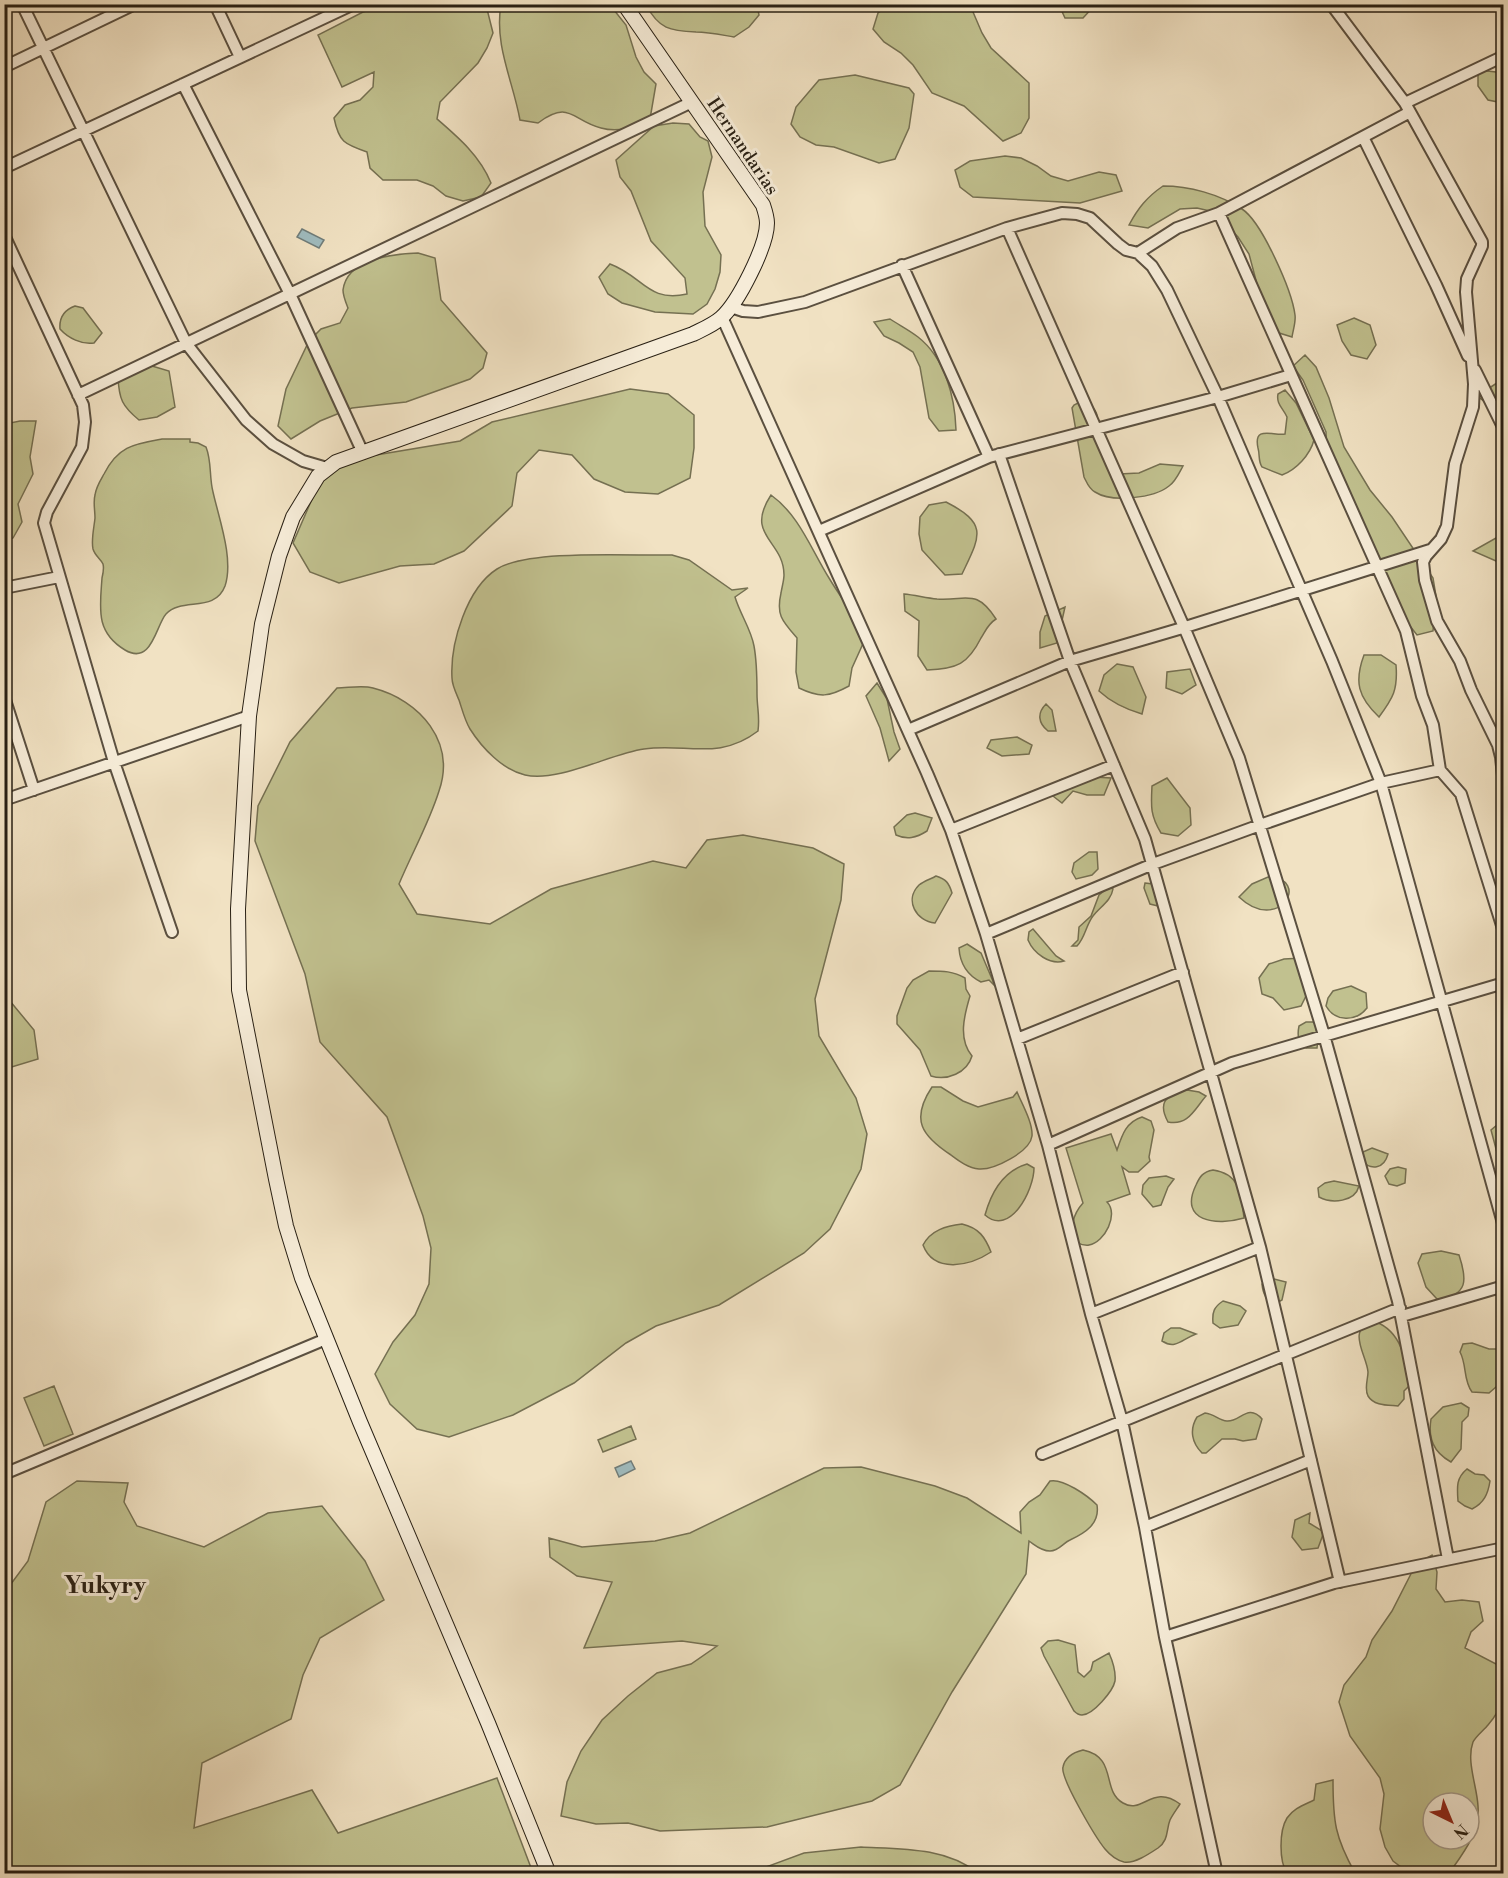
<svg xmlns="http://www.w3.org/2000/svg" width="1508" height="1878" font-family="'Libre Bodoni',serif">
  <rect width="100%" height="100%" fill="#f1e2c3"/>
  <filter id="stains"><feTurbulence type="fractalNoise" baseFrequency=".00333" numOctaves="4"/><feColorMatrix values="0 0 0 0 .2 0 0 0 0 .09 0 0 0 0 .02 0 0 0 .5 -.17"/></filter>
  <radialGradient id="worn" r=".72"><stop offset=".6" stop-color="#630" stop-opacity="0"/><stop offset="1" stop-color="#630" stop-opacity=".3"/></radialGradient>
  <path fill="#c1c18f" stroke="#757052" stroke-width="1.5" fill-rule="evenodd" d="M387 5H486L493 33 487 48 478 63 440 102 437 119C459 138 480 156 491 183L481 197 463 201 446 196 433 186 417 180H383L370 168 367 152C344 144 339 142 334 118L345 105 360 100 373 87 374 72 342 87 318 35 363 12Z
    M501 5H610L626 25 636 57 644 72 656 84 650 119C634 127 619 133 601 128 572 121 570 99 538 123L520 120C513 81 494 45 501 5Z
    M646 5H757L759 15 749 27 734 37C722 35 709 32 696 32 670 31 659 29 646 5Z
    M889 5H970L982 33 991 48 1029 83V118L1021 133 1003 141 964 106 932 93 913 65 901 53 884 42 873 29 878 13Z
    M1059 5 1095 4V5L1083 18H1065Z
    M1478 70 1496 72 1503 76V103L1488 100 1478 86Z
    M855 75 909 88 914 94 909 128 895 159 879 163 834 147 816 145 800 137 791 124 796 107 819 80Z
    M673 123 689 124 700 137 708 141 712 157 703 192 705 226 721 255 720 272 715 289 707 304 693 314 655 312 622 303 608 294 599 277 610 264C643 276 648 303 687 294L685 278 651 241 631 191 620 177 616 160 654 126Z
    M1005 156 1021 158 1037 166 1051 176 1068 181 1099 172 1116 175 1122 191 1080 203 973 197 960 187 955 170 970 161Z
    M1163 186C1189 186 1219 194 1242 209 1262 222 1292 291 1295 315 1296 322 1293 330 1292 337L1276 332 1266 318 1249 254 1238 237 1214 212 1197 208 1180 209 1148 228 1129 225C1138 208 1147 197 1163 186Z
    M418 253 435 258 441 300 487 353 483 368 470 379 406 402 352 408 320 421 291 439 278 426 286 389 309 341 321 329 340 323 348 308C346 303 343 296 343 290 347 258 393 254 418 253Z
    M75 306 83 308 102 333 94 343C82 345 68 338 60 329 59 317 64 310 75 306Z
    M1354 318 1370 325 1376 345 1367 359 1351 355 1342 341 1337 325Z
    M890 319C899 325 909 330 918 337 945 358 955 397 956 430L939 431 929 418 920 367 913 352 899 343 884 336 874 322Z
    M1305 355 1316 367 1329 398 1344 447 1370 490 1392 517 1433 578 1436 596 1433 631 1417 635 1406 621 1354 511 1334 483 1327 466 1326 432 1303 380 1293 366Z
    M152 366 169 371 175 407 157 417 139 420C122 406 119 399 118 377L133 369Z
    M1503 379V415L1477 396Z
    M630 389 668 394 694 415V448L690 478 658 494 625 492 594 479 572 455 539 450 517 473 512 506 464 551 434 564 400 566 339 583 310 572 293 543 322 476 352 459 460 441 492 422Z
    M1285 390 1296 403 1314 440C1310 455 1296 470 1282 475L1262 467C1258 461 1260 455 1258 448 1253 425 1273 436 1285 434L1287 417C1283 408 1276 404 1278 394Z
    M1082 401H1087C1104 417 1094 419 1098 436 1102 448 1113 462 1119 474L1139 473 1160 464 1183 466C1179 473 1176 481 1169 486 1154 498 1112 503 1095 492 1089 489 1087 483 1084 477L1072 408 1074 405Z
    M20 421H36L30 457 33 474 18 504 22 522 13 538 5 541V424Z
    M162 439H190V442L198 443 206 447C212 462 209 477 213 492 219 519 234 559 225 586 215 613 182 597 166 614 156 625 152 666 125 650 95 632 100 608 102 578 103 574 104 568 103 564 101 559 95 556 93 549 91 540 94 528 95 518 95 510 93 502 95 495 96 487 100 481 104 474 118 446 134 444 162 439Z
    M771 495C799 515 811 549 829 578 841 598 855 616 866 637L852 668 849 686C829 697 820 698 799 688L796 672 797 638C782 621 776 615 781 593 782 587 784 580 784 575 784 540 744 536 771 495Z
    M946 502C989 524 980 536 962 574L945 575 922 550 919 534 920 517 929 505Z
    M1503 534V564L1473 551Z
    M672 555 689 560 732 590 748 588 735 597C740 614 751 629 754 646 757 662 757 678 757 694 757 708 760 716 758 731 719 761 686 743 644 749 612 753 558 783 525 775 503 770 482 748 470 729 465 721 462 709 459 700 456 693 452 685 452 678 450 643 467 588 497 569 529 549 632 556 672 555Z
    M904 594C915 595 926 598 937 599 967 601 976 588 996 619 988 624 986 630 981 638 968 664 957 669 927 670L918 656 919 621 905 611Z
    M1065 607 1057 643 1040 648V632L1045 616Z
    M1364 655H1381L1396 665C1398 690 1393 698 1379 717 1358 697 1354 682 1364 655Z
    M1117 664 1133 667 1146 697 1142 714C1125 709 1112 703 1099 691L1104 675Z
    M1190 669 1196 685 1182 694 1166 688 1167 672Z
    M877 683 887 699 894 732 900 749 889 761 880 728 866 696Z
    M337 688C348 688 362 685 373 688 420 700 456 742 439 791 429 823 412 853 399 884L417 914 490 924 551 889 653 861 686 868 707 840 743 835 813 848 844 864 841 900 815 999 819 1036 856 1098 867 1134 861 1169 830 1229 804 1253 719 1305 656 1326 626 1343 574 1383 513 1415 449 1437 417 1429 390 1404 375 1374 393 1342 415 1315 429 1284 431 1248 423 1216 387 1117 320 1042 305 974 255 841 258 806 290 742Z
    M1046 704 1052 710 1056 731H1048C1038 723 1037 713 1046 704Z
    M1017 737 1032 745 1029 754 1002 756 987 748 991 740Z
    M1076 776 1111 778 1104 795H1087L1073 791 1062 803 1049 793 1060 780Z
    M1167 778 1190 808 1191 825 1178 836 1161 833C1150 815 1151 806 1152 786Z
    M915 813 932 818 927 831C916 838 907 840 896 835L894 827 907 815Z
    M1089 852H1097L1098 869 1092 875 1076 879 1072 872 1074 863Z
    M936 876C946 879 949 883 952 893L935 923C916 921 904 900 919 885 924 881 931 879 936 876Z
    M1268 877C1312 878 1279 935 1239 897L1252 884Z
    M1145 883 1153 884 1158 906 1150 904 1144 888Z
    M1109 887 1113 889C1111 901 1101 906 1093 916 1086 925 1085 938 1077 946H1072L1078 940 1079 927 1091 916 1099 895Z
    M1033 929 1056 956 1064 961C1050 965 1034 954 1028 940L1029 932Z
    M967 944 981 953 995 986 989 980 981 982C967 975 960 964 959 948Z
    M1302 958 1309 990 1301 1006 1284 1010 1273 998 1262 994 1259 978 1269 964 1284 959Z
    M929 971C943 971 953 971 965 978L966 989 970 996C964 1016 958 1039 972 1056 967 1073 947 1081 931 1076L920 1050 897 1024V1016L907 988 913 980Z
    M1351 986 1366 993 1367 1008C1356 1022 1335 1022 1326 1006L1328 998 1333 991Z
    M5 995 34 1030 38 1059 5 1069Z
    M1306 1022H1315L1318 1039 1317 1048H1306C1298 1041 1297 1036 1299 1026Z
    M932 1087H941L963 1101 978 1107 1013 1097 1017 1092C1022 1104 1033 1123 1032 1136 1030 1152 994 1170 979 1169 968 1168 959 1161 951 1155 922 1136 910 1120 932 1087Z
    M1181 1089 1199 1092 1206 1096C1194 1110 1188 1126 1168 1122 1158 1103 1165 1098 1181 1089Z
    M1142 1117 1151 1121 1154 1130 1149 1157 1150 1161 1138 1172H1129L1122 1167 1130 1194 1107 1202C1119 1214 1105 1242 1089 1245 1084 1246 1080 1244 1075 1242 1069 1229 1073 1214 1083 1203L1066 1148 1111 1134 1117 1150C1122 1135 1126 1122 1142 1117Z
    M1503 1120V1166L1500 1164 1491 1130Z
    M1372 1148 1388 1154C1384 1169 1371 1171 1361 1160L1363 1152Z
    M1027 1164 1034 1168C1034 1190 1010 1237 985 1215 991 1193 1003 1171 1027 1164Z
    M1398 1167 1406 1169 1405 1183 1397 1186 1389 1184 1385 1176 1390 1169Z
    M1213 1170C1241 1174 1241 1195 1244 1218 1217 1226 1178 1222 1196 1185 1200 1176 1203 1172 1213 1170Z
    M1166 1176 1174 1179 1168 1187 1161 1205 1153 1207 1142 1194 1143 1185 1149 1178Z
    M1334 1181 1359 1186C1355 1202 1332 1204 1319 1197L1318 1188 1325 1183Z
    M962 1224C979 1228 985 1237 991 1252 970 1266 934 1274 923 1245 931 1230 946 1226 962 1224Z
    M1441 1251 1459 1255C1467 1279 1469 1296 1437 1299L1426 1287 1418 1263 1422 1254Z
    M1270 1278 1286 1282 1282 1300 1275 1304C1266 1299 1263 1295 1262 1284Z
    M1223 1301 1240 1306 1246 1311 1238 1325 1220 1328 1213 1323C1212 1312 1214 1307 1223 1301Z
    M1376 1322C1402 1332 1406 1361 1410 1385L1404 1391V1399L1398 1406C1388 1405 1374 1406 1368 1396 1364 1388 1368 1380 1368 1372 1367 1355 1344 1327 1376 1322Z
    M1171 1328H1180L1196 1334C1182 1339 1176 1350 1162 1341L1164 1333Z
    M1472 1343 1489 1349H1503V1381L1489 1393 1472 1392C1463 1380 1467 1365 1460 1352L1463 1344Z
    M54 1386 73 1434 44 1446 24 1398Z
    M1461 1403 1469 1408 1468 1416 1462 1422 1461 1449 1451 1462C1433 1452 1428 1438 1431 1419L1443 1407Z
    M1205 1413C1215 1414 1219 1421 1227 1421 1240 1422 1248 1403 1262 1419L1256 1439 1243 1441 1235 1439H1222L1206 1453H1202C1192 1443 1189 1430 1197 1417Z
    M631 1426 636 1439 603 1452 598 1440Z
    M861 1467 935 1486 967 1498 1021 1533 1020 1512 1029 1502 1040 1495 1050 1481C1063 1478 1088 1496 1097 1505 1100 1524 1085 1533 1070 1540 1063 1543 1059 1551 1050 1551 1041 1551 1035 1545 1029 1541L1026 1574 952 1692 900 1785 872 1801 767 1827 660 1831 628 1823 596 1824 561 1816 567 1782 581 1751 602 1720 628 1696 657 1673 691 1664 717 1646 682 1641 584 1648 612 1582 577 1576 550 1557 549 1538 582 1547 655 1541 690 1533 824 1468Z
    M1467 1469 1475 1474 1484 1475 1490 1481C1488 1494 1484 1503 1472 1509L1465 1506 1458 1501C1457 1487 1456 1478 1467 1469Z
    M77 1481 128 1483 124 1502 137 1526 204 1547 268 1513 322 1506 365 1561 384 1600 320 1638 303 1675 291 1719 202 1763 194 1828 312 1790 338 1833 497 1778 533 1873H5V1592L28 1561 46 1502Z
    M1310 1513 1309 1523 1324 1532 1318 1548 1302 1550 1292 1537 1295 1520Z
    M1432 1555 1437 1572 1436 1589 1445 1602 1462 1600 1479 1602 1483 1621 1471 1632 1465 1648 1498 1665C1502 1692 1508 1702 1488 1725 1484 1730 1476 1736 1473 1742 1466 1761 1477 1786 1478 1806 1480 1832 1464 1852 1450 1872L1452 1873H1409L1393 1861 1385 1847 1380 1829 1384 1794 1380 1778 1350 1736 1339 1702 1344 1685 1366 1657 1372 1640 1392 1611 1416 1564ZM1433 1803H1469V1839H1433Z
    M1058 1640 1075 1645 1078 1672 1084 1677 1091 1670 1093 1662 1109 1653C1113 1662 1116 1671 1115 1681 1113 1691 1093 1715 1082 1715 1080 1715 1076 1713 1074 1711L1044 1656 1041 1648 1048 1641Z
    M1083 1750C1118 1757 1101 1791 1123 1803 1143 1815 1152 1783 1180 1804 1177 1809 1173 1814 1170 1820 1166 1830 1169 1840 1158 1848 1149 1854 1134 1864 1124 1862 1116 1860 1110 1855 1105 1849 1096 1838 1060 1778 1063 1767 1065 1757 1075 1752 1083 1750Z
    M1333 1780C1333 1822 1335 1837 1355 1873H1287C1279 1861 1279 1831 1287 1818 1294 1808 1304 1805 1314 1800L1316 1784Z
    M861 1847C901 1849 945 1847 978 1873H750L804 1853Z"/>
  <path fill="#9fbbbe" stroke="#707d7a" stroke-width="1.5" d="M302 229 324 240 319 248 297 237Z
    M631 1461 635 1469 619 1477 615 1468Z"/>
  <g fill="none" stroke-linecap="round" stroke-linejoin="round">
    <defs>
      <path id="street" d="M22 4 186 343 246 420 273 444 303 461 327 468
        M215 4 240 57
        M1331 4 1405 103 1482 242V246L1467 279 1466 292 1474 384 1473 407 1455 464 1447 526 1441 539 1426 556 1423 562 1425 580 1437 621 1460 661 1471 690 1498 745 1501 757 1504 785
        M4 67 135 4
        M183 84 290 294 363 453
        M1405 103 1504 56
        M1363 137 1436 285 1468 356
        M4 168 354 4
        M1219 213 1406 631 1422 696 1433 725 1440 770 1461 794 1504 932
        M1007 228 1184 627 1239 758 1324 1035 1398 1301 1448 1559
        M4 235 83 405 85 422 82 447 47 512 44 523 114 762 172 932
        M1138 253 1177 228 1219 213 1410 112
        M902 265 989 457
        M731 307 743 311 758 312 805 302 1007 228 1062 213 1077 214 1090 218 1118 244 1126 250 1138 253 1152 266 1167 290 1218 397 1332 661 1381 783 1504 1227
        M722 317 927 773 951 830 986 934 1048 1145 1091 1314 1122 1421 1145 1527 1165 1637 1217 1874
        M1475 370 1504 429
        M78 395 692 102
        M999 454 1070 661 1145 839 1260 1247 1340 1582
        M819 531 989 457 1218 397 1291 375
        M4 588 59 577
        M4 697 34 790
        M908 730 1070 661 1179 629 1430 550
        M4 800 249 716
        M951 830 1114 765
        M986 934 1153 864 1260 825 1381 783 1440 770
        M1017 1039 1183 972
        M1048 1145 1232 1063 1504 983
        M1091 1314 1260 1247
        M1402 1316 1504 1286
        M1042 1454 1400 1308
        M4 1474 326 1339
        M1145 1527 1311 1460
        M1165 1637 1334 1583 1504 1548"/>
      <path id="secondary" d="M549 1874 488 1723 360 1422 302 1278 286 1226 276 1179 239 990 238 909 249 716 262 624 279 556 293 517 318 476 336 462 693 334C703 329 713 325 721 318 738 303 767 246 767 223 767 217 765 211 763 205L624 4"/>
    </defs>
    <use href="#street" stroke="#5b5040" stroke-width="14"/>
    <use href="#secondary" stroke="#292014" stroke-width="16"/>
    <use href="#street" stroke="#f6ecd8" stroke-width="10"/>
    <use href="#secondary" stroke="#f6ecd8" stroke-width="14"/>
  </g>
  <g text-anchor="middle" stroke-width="6" stroke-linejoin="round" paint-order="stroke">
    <g font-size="18" fill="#292014" stroke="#f6ecd8">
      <text transform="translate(743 146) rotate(56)" y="6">Hernandarias</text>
    </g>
    <g font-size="24" font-weight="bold" fill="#292014" stroke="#f6ecd8">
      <text x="105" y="1593">Yukyry</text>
    </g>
  </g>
  <rect width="1508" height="1878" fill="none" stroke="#f1e2c3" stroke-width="24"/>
  <rect x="6" y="6" width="1496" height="1866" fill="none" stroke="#292014" stroke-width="3"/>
  <rect x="12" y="12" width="1484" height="1854" fill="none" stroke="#292014" stroke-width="1.5"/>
  <g transform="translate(1451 1821) rotate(137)"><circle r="28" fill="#f6ecd8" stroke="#a49a8a" stroke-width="1.5"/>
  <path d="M0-4.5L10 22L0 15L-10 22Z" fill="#8f2418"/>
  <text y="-9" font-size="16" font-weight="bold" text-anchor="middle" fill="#292014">N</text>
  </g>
  <rect width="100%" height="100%" filter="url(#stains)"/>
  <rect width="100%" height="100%" fill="url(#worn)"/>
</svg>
